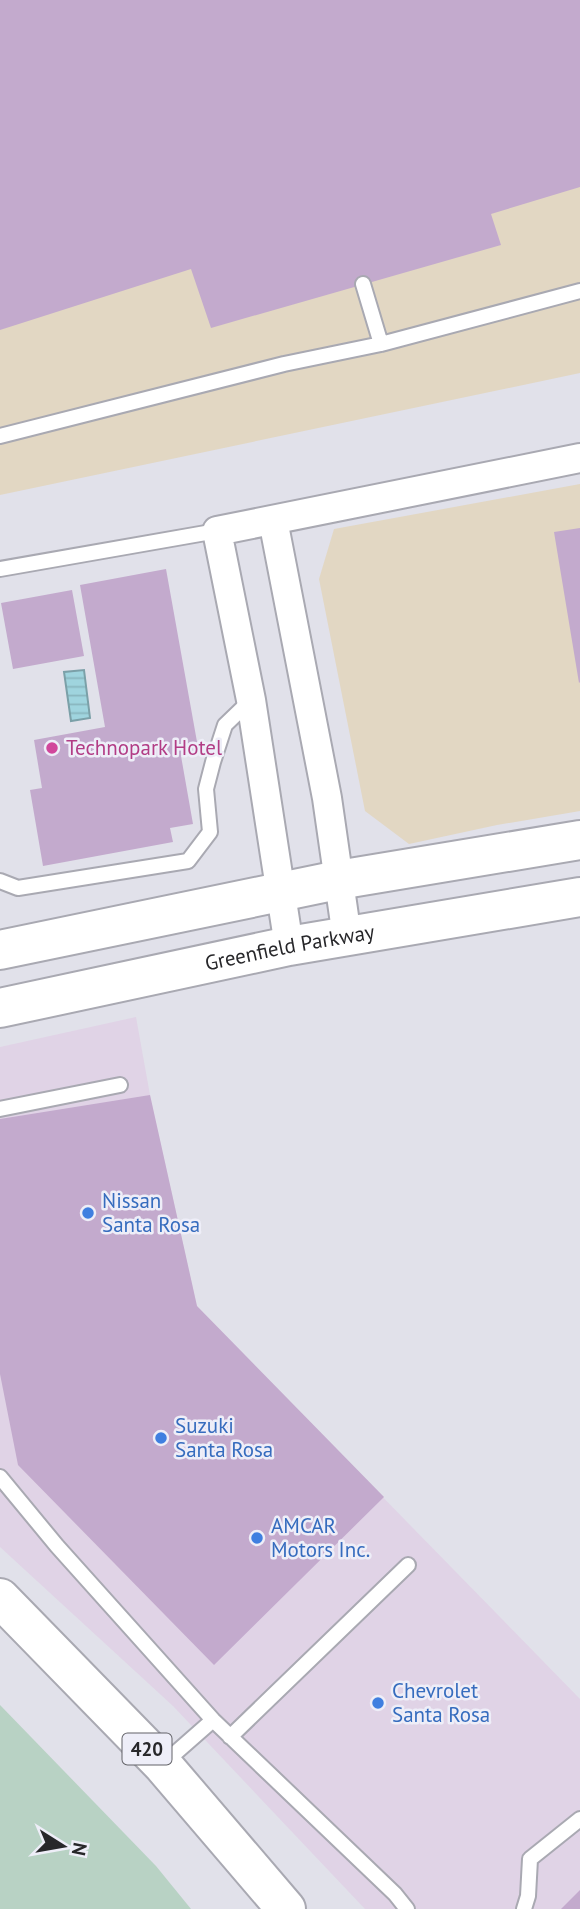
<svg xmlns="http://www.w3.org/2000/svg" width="580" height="1909" font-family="'PT Sans',sans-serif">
  <defs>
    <pattern id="water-rules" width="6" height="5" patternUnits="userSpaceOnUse" patternTransform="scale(1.75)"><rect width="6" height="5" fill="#9fd4de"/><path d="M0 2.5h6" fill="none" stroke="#89b6bf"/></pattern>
  </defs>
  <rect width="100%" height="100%" fill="#e1e1ea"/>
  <path fill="#e0d3e6" d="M136 1017 150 1095 197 1307 580 1699V1909H365L173 1706 0 1547V1047Z"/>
  <path fill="#e2d7c3" d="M0 0H580V373L0 495Z
    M580 484V811L497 825 409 844 365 811 319 579 334 529Z"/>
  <path fill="#b8d2c4" d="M0 1705 156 1866 191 1909H0Z"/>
  <path fill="url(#water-rules)" stroke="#7ba0a8" stroke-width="2" d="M84 670 90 718 71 721 64 672Z"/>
  <path fill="#c3aacd" d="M0 0H580V187L491 214 501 245 211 328 191 269 0 330Z
    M580 528V682L579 683 554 532Z
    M166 569 199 753 181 756 193 824 170 828 173 842 43 866 30 790 42 788 34 740 105 727 80 585Z
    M72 590 84 656 13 669 1 603Z
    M150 1095 197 1306 384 1497 214 1665 18 1465 0 1374V1119Z
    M580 1890V1909H561Z"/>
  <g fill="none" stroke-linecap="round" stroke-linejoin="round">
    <defs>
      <path id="lane" d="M363 284 381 344
        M0 436 284 364 381 344 580 291
        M0 569 217 531
        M0 881 18 888 188 861 210 832 206 789 213 762 225 725 251 700
        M0 1109 120 1085
        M0 1477 57 1546 213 1720 395 1894 407 1909
        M230 1737 408 1565
        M164 1763 213 1720
        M524 1909 528 1896 530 1859 580 1819"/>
      <path id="street" d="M273 520 327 798 347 937
        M289 946 251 700 217 531 580 458"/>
      <g id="secondary">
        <path d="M0 950 338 880 580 840"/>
        <path id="s1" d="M0 1008 289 946 580 897"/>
      </g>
      <path id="primary" d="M0 1598 162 1764 286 1909"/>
    </defs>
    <use href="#lane" stroke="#a9a9b2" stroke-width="18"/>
    <use href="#street" stroke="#a9a9b2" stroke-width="32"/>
    <use href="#secondary" stroke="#a9a9b2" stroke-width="42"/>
    <use href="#primary" stroke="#a9a9b2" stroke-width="42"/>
    <use href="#lane" stroke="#fff" stroke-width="14"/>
    <use href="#street" stroke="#fff" stroke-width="28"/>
    <use href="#secondary" stroke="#fff" stroke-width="38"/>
    <use href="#primary" stroke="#fff" stroke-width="38"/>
  </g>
  <circle fill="#d1479c" stroke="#eeeef8" stroke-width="2.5" cx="52" cy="748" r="7"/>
  <g fill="#3f7fe0" stroke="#eeeef8" stroke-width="2.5">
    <circle cx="88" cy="1213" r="7"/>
    <circle cx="161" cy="1438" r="7"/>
    <circle cx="257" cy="1538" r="7"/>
    <circle cx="378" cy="1703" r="7"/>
  </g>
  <g text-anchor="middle" stroke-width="5" stroke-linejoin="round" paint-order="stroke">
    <rect fill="#eeeef8" stroke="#636368" stroke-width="2" x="122.5" y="1733.5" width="49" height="31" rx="5"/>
    <g font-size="19" font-weight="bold" fill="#27272a">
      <text x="147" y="1756">420</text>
    </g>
    <g font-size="21" fill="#b23c85" stroke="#eeeef8" text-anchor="start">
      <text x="66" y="755">Technopark Hotel</text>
    </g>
    <g font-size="21" fill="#27272a" stroke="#eeeef8">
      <text dy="7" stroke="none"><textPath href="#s1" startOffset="296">Greenfield Parkway</textPath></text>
    </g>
    <g font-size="21" fill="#366cbe" stroke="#eeeef8" text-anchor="start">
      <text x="102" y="1208">Nissan<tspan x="102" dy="24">Santa Rosa</tspan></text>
      <text x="175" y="1433">Suzuki<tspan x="175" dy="24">Santa Rosa</tspan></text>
      <text x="271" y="1533">AMCAR<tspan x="271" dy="24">Motors Inc.</tspan></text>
      <text x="392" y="1698">Chevrolet<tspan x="392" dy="24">Santa Rosa</tspan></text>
    </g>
  </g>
  <g transform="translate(63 1846) rotate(101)" stroke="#eeeef8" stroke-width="5" paint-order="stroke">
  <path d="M0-5L12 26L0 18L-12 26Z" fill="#27272a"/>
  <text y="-10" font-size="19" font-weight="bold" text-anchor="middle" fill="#27272a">N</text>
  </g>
</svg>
